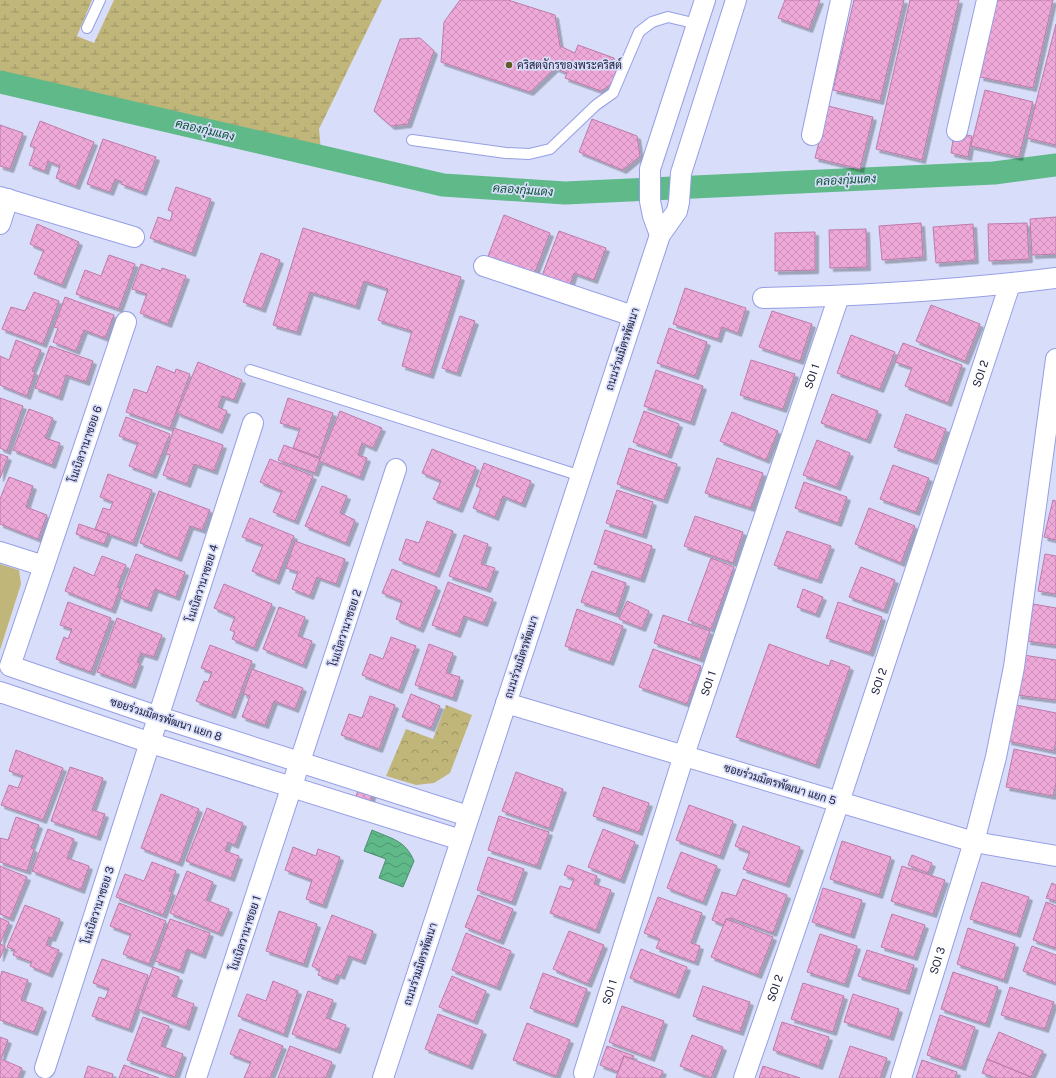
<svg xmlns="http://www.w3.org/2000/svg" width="1056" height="1078" font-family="'Public Sans',Sarabun,sans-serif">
  <defs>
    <pattern id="wetland-marsh" width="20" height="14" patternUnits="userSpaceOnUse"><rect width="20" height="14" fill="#c1b67a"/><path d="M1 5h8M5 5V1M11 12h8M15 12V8" fill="none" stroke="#9c9465"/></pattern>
    <pattern id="park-crowns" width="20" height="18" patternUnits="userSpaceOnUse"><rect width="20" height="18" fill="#c1b67a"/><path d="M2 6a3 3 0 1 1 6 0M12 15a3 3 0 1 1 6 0" fill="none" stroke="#9c9465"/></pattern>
    <pattern id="water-waves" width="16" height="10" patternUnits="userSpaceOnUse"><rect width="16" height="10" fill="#5fb989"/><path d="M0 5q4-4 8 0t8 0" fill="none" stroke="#4e9671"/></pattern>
    <pattern id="building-cross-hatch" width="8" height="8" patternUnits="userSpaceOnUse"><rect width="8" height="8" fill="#efa9d9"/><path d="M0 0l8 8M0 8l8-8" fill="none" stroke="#cd91bb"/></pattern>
    <filter id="shadow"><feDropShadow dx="3.5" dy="3.5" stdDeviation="0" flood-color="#0004"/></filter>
  </defs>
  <rect width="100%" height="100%" fill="#d8ddfa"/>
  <path fill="#c1b67a" d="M0 564 19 570 21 584 0 650Z"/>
  <path fill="url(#wetland-marsh)" d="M0 0H92L77 36 94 43 114 0H382L319 129 321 150 0 71Z"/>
  <path fill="url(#park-crowns)" d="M446 705 472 715 450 773 434 783 416 785 386 776 406 729 433 739Z"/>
  <path fill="url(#water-waves)" stroke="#4c8c73" d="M372 830C392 839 405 840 414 861L403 887 379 878 386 859 364 851Z"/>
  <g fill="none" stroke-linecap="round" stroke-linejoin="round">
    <path stroke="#5fb989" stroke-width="23" d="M0 82 443 185 565 193 994 173 1056 165"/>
  </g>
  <path fill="url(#building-cross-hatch)" stroke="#bd7baa" filter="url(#shadow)" d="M460 0H508L555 15 560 46 575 53 578 45 614 58 618 79 601 91 565 78 567 73 555 68 530 92 441 62 444 22Z
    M785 0H820L809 29 778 18Z
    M854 0H904L880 101 833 90Z
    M910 0H959L922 160 876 149Z
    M997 0H1053L1033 88 980 77Z
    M1056 24V145L1027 138Z
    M420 38 434 51 408 124 391 126 374 111 400 39Z
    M985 90 1033 102 1019 157 971 146Z
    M828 106 873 117 860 169 815 158Z
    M592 119 637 136 640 156 623 170 579 152Z
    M40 121 94 142 76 186 56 178 60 166 48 161 45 171 29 165 35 148 30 146Z
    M0 125 23 133 10 169 0 166Z
    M954 133 972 136 968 157 951 153Z
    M103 139 156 157 143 192 121 184 122 182 115 179 110 192 87 184Z
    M176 187 211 199 192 253 150 238 158 217 170 221 173 212 168 210Z
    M504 215 550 233 533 277 487 259Z
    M1056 217V254L1032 255 1030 219Z
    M921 223 923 257 882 260 879 226Z
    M1027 223 1029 259 989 261 988 224Z
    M37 224 79 242 62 285 34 274 44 250 30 244Z
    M973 224 975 260 936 263 933 227Z
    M303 228 461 277 430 375 402 366 412 331 378 320 388 289 364 281 356 306 310 292 297 332 273 325Z
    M866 229 867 267 830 268 829 230Z
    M559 231 606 248 594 280 574 273 568 291 540 281Z
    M815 232V270L775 271V233Z
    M261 253 280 260 262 309 243 302Z
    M109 255 135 264 119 309 76 294 85 270 101 276Z
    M141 264 161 271 162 268 186 276 168 324 140 313 147 294 132 289Z
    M685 288 746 308 738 333 722 327 718 339 673 324Z
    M34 292 59 301 43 344 2 329 11 307 25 311Z
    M65 297 114 315 105 338 84 330 76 351 53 342 58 328 54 327Z
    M931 305 980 324 965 361 916 341Z
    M772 311 812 324 800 361 759 347Z
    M460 316 475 321 457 373 442 368Z
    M669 328 707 342 695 376 657 363Z
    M851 335 895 352 880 389 837 373Z
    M16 340 41 350 32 371 35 372 27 396 0 385V356L9 360Z
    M903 343 962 365 948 403 905 386 912 368 895 362Z
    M50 346 93 361 86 382 66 375 59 397 35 388Z
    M751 360 795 374 783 409 740 395Z
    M198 362 242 380 234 400 222 396 218 407 227 411 219 430 177 413Z
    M157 366 175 373 176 369 190 374 170 428 126 412 134 389 147 393Z
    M656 370 703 386 691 422 644 406Z
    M832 394 878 411 867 440 821 423Z
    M0 398 23 406 7 451 0 448Z
    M288 398 333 413 319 457 293 448 300 429 280 423Z
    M29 409 53 418 45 438 60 443 52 465 13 450Z
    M340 411 382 428 373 448 362 443 358 455 367 458 360 477 319 461Z
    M644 411 679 424 668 455 633 442Z
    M732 412 778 431 766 460 720 441Z
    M906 414 946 429 934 461 894 447Z
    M126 417 170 434 153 475 129 466 138 443 119 436Z
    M174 428 223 445 214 471 194 464 187 484 163 475 170 455 166 454Z
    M817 440 850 453 837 487 803 475Z
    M284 445 320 459 315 473 278 460Z
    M629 448 677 464 664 500 617 484Z
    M432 449 476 467 459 509 433 499 441 481 422 473Z
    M0 454 8 457 0 478Z
    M717 458 763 473 751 508 705 493Z
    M270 459 313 476 295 521 273 512 282 491 260 482Z
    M484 463 531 481 522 504 503 496 495 517 473 508 481 488 476 486Z
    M893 465 929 478 916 512 880 499Z
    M108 474 152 490 133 543 95 529 103 508 110 510 113 502 100 497Z
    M9 477 33 486 26 507 47 515 38 539 0 524V499Z
    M804 482 847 497 838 523 795 508Z
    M322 486 347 496 340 513 355 520 346 543 305 526Z
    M617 490 653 502 643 535 606 523Z
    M159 491 210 510 202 530 190 526 178 558 140 543Z
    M1053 500 1056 501V540L1044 537Z
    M869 508 915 526 901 563 855 544Z
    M695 516 743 532 733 563 684 546Z
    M250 518 294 536 276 581 252 571 263 545 242 537Z
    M427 521 453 531 436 574 399 560 406 539 419 543Z
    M79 524 108 534 104 544 76 534Z
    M605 530 652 546 641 579 594 564Z
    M787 531 831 546 818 580 774 565Z
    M464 535 488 544 481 564 495 568 487 589 449 576Z
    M295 541 345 559 336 584 317 577 310 596 292 589 298 572 286 568Z
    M136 554 185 572 176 597 155 589 148 608 120 598Z
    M1045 554 1056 556V594L1038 591Z
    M102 556 126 565 117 587 120 588 112 610 65 591 74 567 94 576Z
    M711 558 734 567 711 629 688 620Z
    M861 567 895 580 884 610 849 597Z
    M392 569 437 587 420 629 396 619 402 601 382 593Z
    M592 571 626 583 616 614 581 602Z
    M448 582 493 599 484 623 464 616 457 634 432 625Z
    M224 584 272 604 254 648 232 639 235 632 230 630 235 617 214 608Z
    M803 589 823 597 816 614 797 607Z
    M627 601 649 611 642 628 619 619Z
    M68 602 111 618 91 672 56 659 64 637 68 639 72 629 60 625Z
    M838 602 882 617 870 653 826 638Z
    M1033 604 1056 608V645L1027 641Z
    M279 607 305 617 298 636 312 641 303 665 263 649Z
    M577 609 623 626 610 662 565 646Z
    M663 615 710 631 700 659 654 643Z
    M117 618 162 635 154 657 141 653 137 662 140 663 132 685 97 672Z
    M391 637 416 646 399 690 362 675 370 654 383 659Z
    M429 644 453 653 446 673 460 677 453 698 415 685Z
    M769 644 829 666 831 660 850 667 816 765 736 737Z
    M210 645 252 661 232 715 196 701 204 681 208 682 212 672 201 668Z
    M653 649 701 666 687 704 639 687Z
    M1023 655 1056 660V700L1017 695Z
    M252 669 303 688 295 709 274 701 265 725 242 717 250 696 243 694Z
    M411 694 440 706 431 728 402 717Z
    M370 696 395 705 379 749 341 735 349 714 362 718Z
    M1016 705 1056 713V740L1054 751 1008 741Z
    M1014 749 1056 758V783L1053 796 1006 787Z
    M16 750 63 768 43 820 1 805 9 785 18 788 23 776 9 771Z
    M70 767 103 778 92 810 105 814 97 837 51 821Z
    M516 772 563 789 549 828 502 811Z
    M359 787 373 792 368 809 354 803Z
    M603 787 649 803 639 832 593 816Z
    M161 794 199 809 179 863 141 848Z
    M689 805 733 821 720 856 676 840Z
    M207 808 243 823 235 845 228 842 225 851 239 856 231 878 186 861Z
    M499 816 549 832 537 866 488 850Z
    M16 817 39 825 31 848 34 849 27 871 0 862V838L8 840Z
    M743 826 800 847 786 884 743 869 750 852 735 846Z
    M48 829 74 839 67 858 89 866 81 890 32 871Z
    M603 829 635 842 621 880 588 867Z
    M842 841 891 857 879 895 830 879Z
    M293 847 316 856 318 849 340 857 323 905 306 899 312 880 285 870Z
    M681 852 717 866 703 902 667 888Z
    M912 855 932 863 928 873 908 865Z
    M488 857 524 869 512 902 477 890Z
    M152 862 176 871 169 891 172 892 163 915 116 897 125 874 144 881Z
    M568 865 597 876 594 884 611 890 596 930 550 913 560 886 570 889 574 879 564 875Z
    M0 866 27 877 10 918 0 914Z
    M902 866 945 880 933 914 891 901Z
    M187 871 213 882 206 900 229 909 219 933 170 913Z
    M743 879 787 895 773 933 731 918 726 919 724 925 712 920 722 892 736 896Z
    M982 882 1029 897 1017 934 970 919Z
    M1052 883 1056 885V901L1046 898Z
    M823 888 862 900 851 935 812 922Z
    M478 895 513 909 500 941 465 927Z
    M658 897 702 913 691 943 700 946 695 962 656 948 660 939 644 933Z
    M1046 902 1056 906V948L1033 940Z
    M119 903 166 921 149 964 123 954 131 934 110 926Z
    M25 905 60 919 52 938 49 937 46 945 59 950 49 974 30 966 32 962 13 955 15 950 7 947Z
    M279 911 317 924 304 964 266 951Z
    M892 914 925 925 914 957 881 947Z
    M332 915 373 931 362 961 349 956 341 976 337 974 334 981 318 975 320 970 312 966Z
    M0 918 9 922 0 944 5 946 0 958Z
    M170 919 210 933 202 955 187 949 180 970 155 961Z
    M726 919 773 937 758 975 711 957Z
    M968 928 1015 944 1004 980 957 964Z
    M569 931 604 945 588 984 553 969Z
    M466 933 511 951 497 987 452 970Z
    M820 934 857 946 845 984 807 972Z
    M1032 946 1056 955V983L1023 971Z
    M641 949 687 967 676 995 630 978Z
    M867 950 914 965 906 991 858 976Z
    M102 959 148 975 129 1029 92 1016 99 997 105 999 109 989 93 983Z
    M153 967 179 977 172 996 194 1004 186 1027 138 1009Z
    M2 971 28 980 21 1000 43 1008 34 1032 0 1020V978Z
    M953 972 998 987 986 1024 941 1009Z
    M543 973 587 989 574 1024 530 1008Z
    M452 976 486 991 474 1021 439 1007Z
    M273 981 298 991 284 1034 238 1016 247 994 266 1001Z
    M803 983 844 996 833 1032 791 1019Z
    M703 986 750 1002 740 1032 693 1016Z
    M1010 987 1054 1002 1045 1029 1001 1015Z
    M308 991 333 1000 326 1018 346 1025 337 1050 292 1034Z
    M853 994 899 1009 890 1037 844 1022Z
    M622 1006 664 1021 651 1058 609 1042Z
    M438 1014 483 1031 469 1066 425 1049Z
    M940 1015 975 1027 962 1067 927 1055Z
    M143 1017 169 1026 161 1046 183 1054 175 1077 127 1060Z
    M782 1022 829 1037 819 1066 773 1050Z
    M527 1023 570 1040 556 1076 513 1060Z
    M240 1029 283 1046 270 1078H244L251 1062 230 1054Z
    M999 1032 1043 1051 1031 1077 987 1059Z
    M692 1035 723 1047 711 1078 680 1066Z
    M0 1037 8 1040 1 1059 22 1068 18 1078H0Z
    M290 1046 332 1062 326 1078H278Z
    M607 1046 634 1056 632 1059 624 1056 618 1072 600 1065Z
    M850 1046 887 1058 880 1078H839Z
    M624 1056 663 1071 660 1078H616Z
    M987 1059 1031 1077 1030 1078H996L982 1073Z
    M922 1060 957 1072 955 1078H916Z
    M124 1065 159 1078H119Z
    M88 1066 113 1074 112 1078H84Z
    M763 1066 800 1078H759Z"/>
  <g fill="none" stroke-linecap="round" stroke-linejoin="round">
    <defs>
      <path id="service" d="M87 28 100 0
        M412 140 506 153 529 154 550 149 596 105 613 93 639 32 652 22 668 17 697 24
        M250 370 581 476"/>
      <g id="minor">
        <path d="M957 131 987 0"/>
        <path d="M812 135 841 0"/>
        <path d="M0 197 134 237"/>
        <path d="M0 224 8 199"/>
        <path d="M660 235 653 216 650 201V169L705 0"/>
        <path d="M484 266 633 316"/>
        <path d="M763 298C861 296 959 290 1056 278"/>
        <path d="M0 552 44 566 10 666 159 717 468 816"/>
        <path d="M44 566 126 322"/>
        <path d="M0 693V692L151 743 461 840"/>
        <path d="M506 703 974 842 1056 856"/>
        <path d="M45 1068 253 423"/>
        <path id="s1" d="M584 1073 684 755 839 296"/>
        <path d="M196 1078 396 469"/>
        <path d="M383 1078 660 235 677 211 679 202 681 173 736 0"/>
        <path id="s2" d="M744 1078 839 802 1010 284"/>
        <path id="s3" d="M901 1078 974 842 996 757 1014 667 1056 359"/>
      </g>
    </defs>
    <use href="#service" stroke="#969fe5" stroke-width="12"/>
    <use href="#minor" stroke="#969fe5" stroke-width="22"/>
    <use href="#service" stroke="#fff" stroke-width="10"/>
    <use href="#minor" stroke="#fff" stroke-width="20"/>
  </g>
  <circle fill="#635925" stroke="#d8ddfa" stroke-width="1.5" cx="509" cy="65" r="4"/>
  <g text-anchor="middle" stroke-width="3.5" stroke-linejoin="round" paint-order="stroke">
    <g font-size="11" fill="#21243f" stroke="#d8ddfa" text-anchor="start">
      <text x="517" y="69">คริสตจักรของพระคริสต์</text>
    </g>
    <g font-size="11" fill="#21243f" stroke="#d8ddfa">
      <text transform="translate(622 349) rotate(-72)" y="4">ถนนร่วมมิตรพัฒนา</text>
      <text dy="4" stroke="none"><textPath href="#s2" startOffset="743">SOI 2</textPath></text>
      <text dy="4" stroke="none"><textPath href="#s1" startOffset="733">SOI 1</textPath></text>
      <text transform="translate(85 444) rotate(-71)" y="4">โนเบิลวานาซอย 6</text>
      <text transform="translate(202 583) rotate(-72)" y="4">โนเบิลวานาซอย 4</text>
      <text transform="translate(345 628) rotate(-72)" y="4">โนเบิลวานาซอย 2</text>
      <text transform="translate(521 657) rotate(-72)" y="4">ถนนร่วมมิตรพัฒนา</text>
      <text dy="4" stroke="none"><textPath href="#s2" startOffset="419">SOI 2</textPath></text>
      <text dy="4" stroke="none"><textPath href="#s1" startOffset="409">SOI 1</textPath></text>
      <text transform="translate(166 719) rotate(18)" y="4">ซอยร่วมมิตรพัฒนา แยก 8</text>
      <text transform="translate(780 784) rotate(17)" y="4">ซอยร่วมมิตรพัฒนา แยก 5</text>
      <text transform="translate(98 905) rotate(-72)" y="4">โนเบิลวานาซอย 3</text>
      <text transform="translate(245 933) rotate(-72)" y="4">โนเบิลวานาซอย 1</text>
      <text dy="4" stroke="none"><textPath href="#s3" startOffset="123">SOI 3</textPath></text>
      <text transform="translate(420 964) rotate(-72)" y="4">ถนนร่วมมิตรพัฒนา</text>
      <text dy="4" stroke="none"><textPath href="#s2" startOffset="95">SOI 2</textPath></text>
      <text dy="4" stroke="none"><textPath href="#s1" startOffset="85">SOI 1</textPath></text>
    </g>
    <g font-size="12" font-style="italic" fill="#0a5333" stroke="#d8ddfa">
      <text transform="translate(205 130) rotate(13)" y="4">คลองกุ่มแดง</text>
      <text transform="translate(846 180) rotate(-3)" y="4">คลองกุ่มแดง</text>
      <text transform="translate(523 190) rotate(4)" y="4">คลองกุ่มแดง</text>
    </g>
  </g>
</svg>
